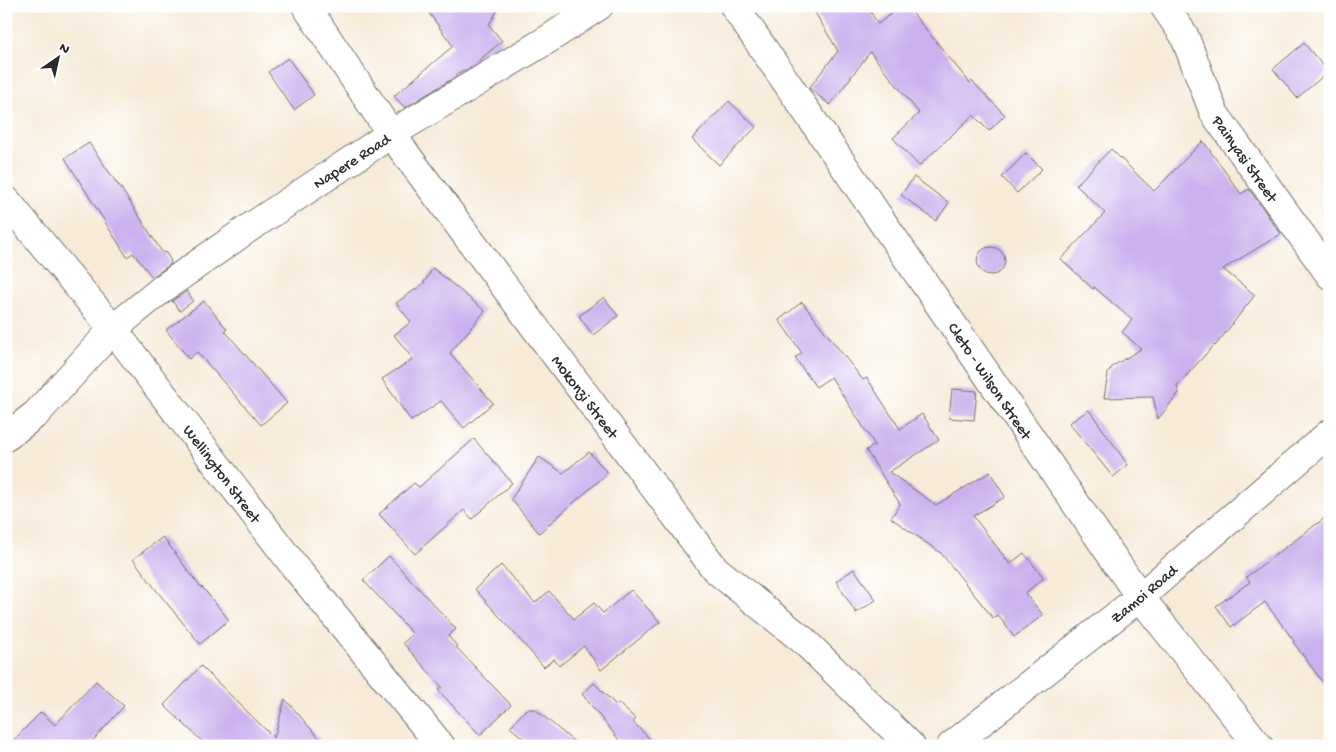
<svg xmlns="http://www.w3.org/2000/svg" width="1336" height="752" font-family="'Gochi Hand',sans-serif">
  <rect width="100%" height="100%" fill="#fff"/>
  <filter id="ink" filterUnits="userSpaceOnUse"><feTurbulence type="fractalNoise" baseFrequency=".02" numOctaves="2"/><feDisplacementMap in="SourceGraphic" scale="10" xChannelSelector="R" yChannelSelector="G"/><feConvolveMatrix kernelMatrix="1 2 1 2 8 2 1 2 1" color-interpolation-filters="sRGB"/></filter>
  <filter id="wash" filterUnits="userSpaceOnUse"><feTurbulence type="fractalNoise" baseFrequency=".0096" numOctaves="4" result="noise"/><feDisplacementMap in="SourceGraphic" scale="20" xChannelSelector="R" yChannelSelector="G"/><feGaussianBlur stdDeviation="1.12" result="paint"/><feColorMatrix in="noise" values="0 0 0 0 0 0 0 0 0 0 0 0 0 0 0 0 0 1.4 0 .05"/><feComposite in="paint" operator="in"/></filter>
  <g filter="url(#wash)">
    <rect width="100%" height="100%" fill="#f7ebd8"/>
    <g id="blocks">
      <path fill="#cab1ee" d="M424 6H500L489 25 502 41 469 69 465 71 463 70 452 79 405 108 394 96 453 46Z
        M811 6H867L878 24 900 6H907L970 83 972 81 1005 115 989 131 973 115 919 166 893 138 919 113 870 52 830 105 809 88 838 51Z
        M1304 43 1328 72 1297 98 1273 69Z
        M288 58 314 95 294 110 268 72Z
        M729 101 756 127 719 165 692 139Z
        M1203 141 1241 194 1249 189 1281 234 1223 269 1255 295 1215 346 1214 345 1177 386 1179 393 1158 419 1153 397 1104 398 1108 373 1113 366 1141 349 1122 332 1132 320 1094 287 1093 289 1061 259 1105 213 1076 185 1111 149 1154 191Z
        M89 143 118 185H119L162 252 166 253 170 259 171 264 152 277 133 253 127 257 65 158Z
        M1026 153 1042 169 1017 193 1002 177Z
        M914 177 949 203 936 221 901 195Z
        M977 261a14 14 0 1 1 28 0a14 14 0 1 1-28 0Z
        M433 268 485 311 450 353 493 403 464 428 441 401 411 421 382 379 413 359 394 335 411 322 396 303 423 284Z
        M187 291 193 301 180 311 172 301Z
        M604 297 618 316 593 335 579 316Z
        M204 301 227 329 225 331 287 403 261 425 197 352 189 359 166 330Z
        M802 302 863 380 867 378 900 429 922 414 939 440 889 472 936 505 990 472 1005 497 973 516 1010 564 1024 553 1044 578 1025 593 1043 615 1014 637 998 615 993 618 941 553 891 518 900 504 866 450 875 445 831 377 816 387 795 358 802 353 779 320Z
        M952 389 977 391 974 420 949 418Z
        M1089 410 1128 465 1113 477 1069 423Z
        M474 439 512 483 472 519 464 510 415 554 379 514 414 483 419 487Z
        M589 452 608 473 539 533 511 499 539 457 563 473Z
        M1330 514V692L1293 642 1294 641 1265 602 1231 627 1216 606 1250 582 1246 577Z
        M163 537 201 588 202 587 229 620 200 644 157 591 133 559Z
        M389 556 456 629 448 636 457 646 456 647 511 705 480 735 438 690 442 687 403 643 413 634 363 580Z
        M501 565 535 603 549 591 574 619 594 603 603 613 631 590 660 622 601 670 584 646 559 666 554 659 544 667 475 589Z
        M854 569 876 600 856 613 836 581Z
        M201 666 274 738 285 699 326 746H207L164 705Z
        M96 681 124 706 88 746H8L41 712 55 725Z
        M594 683 616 705 618 703 636 719 633 722 657 746H624L582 694Z
        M526 709H535L579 746H532L510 727Z"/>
    </g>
  </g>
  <g filter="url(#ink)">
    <use href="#blocks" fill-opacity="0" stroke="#726e68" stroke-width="1"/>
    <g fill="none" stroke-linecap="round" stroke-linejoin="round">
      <defs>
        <path id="minor" d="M306 6 391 134 715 569 804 641 911 746
          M734 6 1140 597 1259 746
          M1164 6 1184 35 1214 113 1330 275
          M6 437 36 414 113 329
          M951 746 1140 597 1330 433"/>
        <path id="tertiary" d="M113 329 162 289 249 228 391 134 550 38 599 6"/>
        <path id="primary" d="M6 200 113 329 295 567 441 746"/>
      </defs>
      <use href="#minor" stroke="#726e68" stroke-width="30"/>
      <use href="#tertiary" stroke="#726e68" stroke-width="30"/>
      <use href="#primary" stroke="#726e68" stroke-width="30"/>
      <use href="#minor" stroke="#fff" stroke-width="28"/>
      <use href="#tertiary" stroke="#fff" stroke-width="28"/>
      <use href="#primary" stroke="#fff" stroke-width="28"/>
    </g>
  </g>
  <g text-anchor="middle" stroke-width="4.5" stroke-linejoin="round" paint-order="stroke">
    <g font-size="16" fill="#2b2b2b" stroke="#fff">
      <text transform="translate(1246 158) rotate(55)" y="6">Painyasi Street</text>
      <text transform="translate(351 160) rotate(-33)" y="6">Napere Road</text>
      <text transform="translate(991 380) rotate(56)" y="6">Cleto - Wilson Street</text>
      <text transform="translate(586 396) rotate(53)" y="6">Mokonzi Street</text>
      <text transform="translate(223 473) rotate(53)" y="6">Wellington Street</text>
      <text transform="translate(1143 593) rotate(-40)" y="6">Zamoi Road</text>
    </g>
  </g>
  <rect width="1336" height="752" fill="none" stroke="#fff" stroke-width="25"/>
  <g transform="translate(58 58) rotate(34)" stroke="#ffffff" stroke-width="4" paint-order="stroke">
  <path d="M0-4L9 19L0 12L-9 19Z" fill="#2b2b2b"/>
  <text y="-8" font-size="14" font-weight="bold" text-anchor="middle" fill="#2b2b2b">N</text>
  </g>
</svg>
